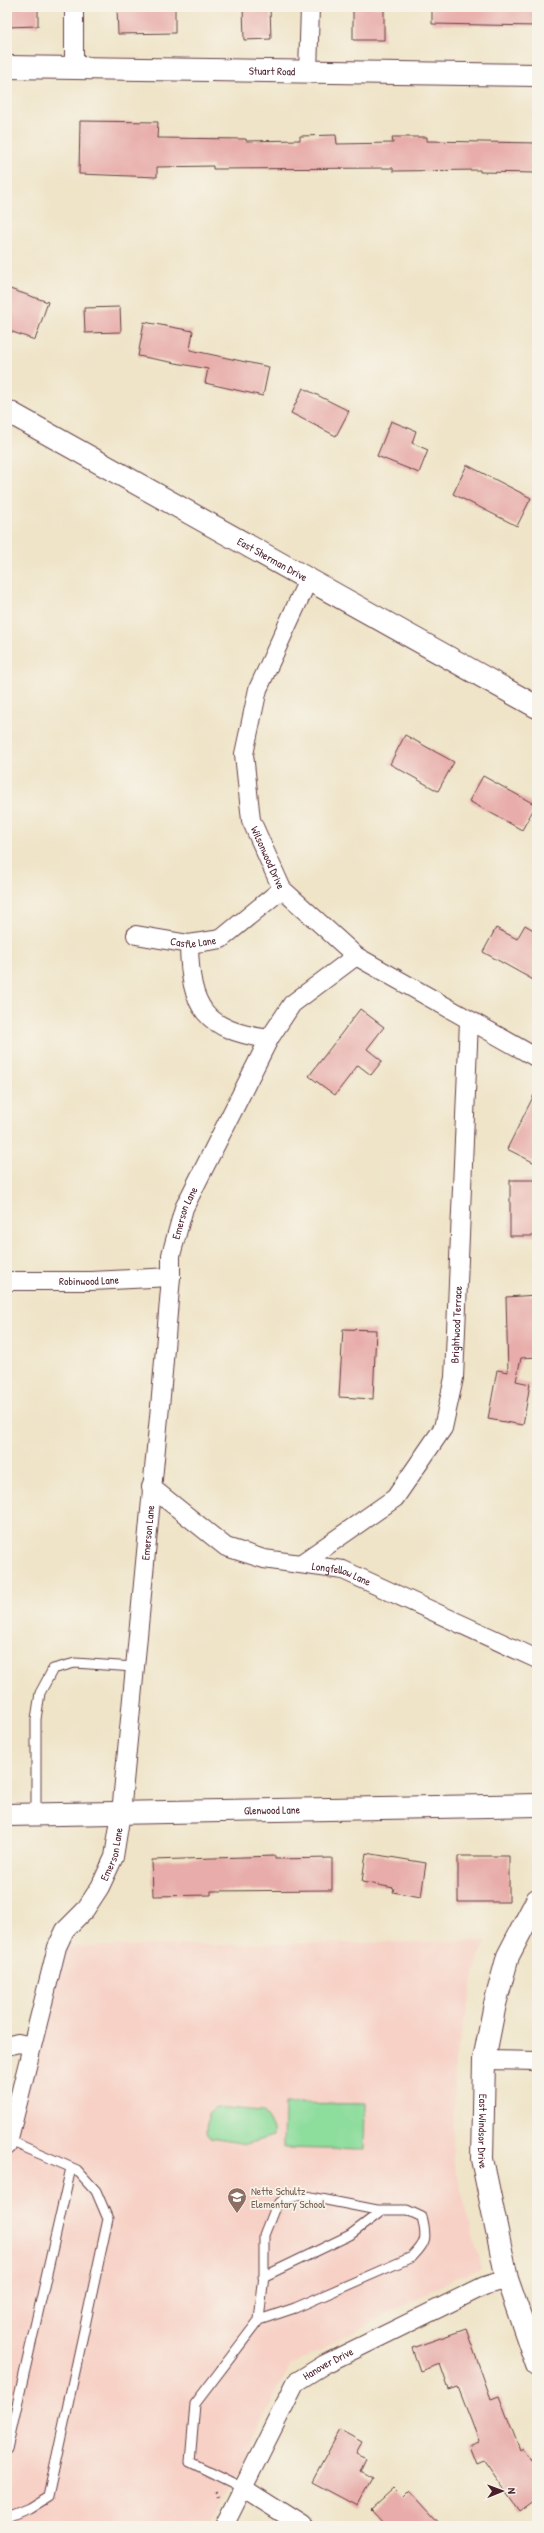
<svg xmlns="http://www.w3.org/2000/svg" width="544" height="2533" font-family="'Patrick Hand',sans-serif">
  <rect width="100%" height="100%" fill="#f7f3e8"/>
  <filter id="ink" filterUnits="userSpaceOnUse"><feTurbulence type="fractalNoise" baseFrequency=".025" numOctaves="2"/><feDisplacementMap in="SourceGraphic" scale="8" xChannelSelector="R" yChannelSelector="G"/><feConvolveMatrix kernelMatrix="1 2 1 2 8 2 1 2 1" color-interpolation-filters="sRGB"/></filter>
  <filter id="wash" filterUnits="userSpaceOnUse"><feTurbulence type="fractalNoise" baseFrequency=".012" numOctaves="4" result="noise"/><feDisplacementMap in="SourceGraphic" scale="16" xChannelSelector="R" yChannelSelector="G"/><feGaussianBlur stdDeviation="0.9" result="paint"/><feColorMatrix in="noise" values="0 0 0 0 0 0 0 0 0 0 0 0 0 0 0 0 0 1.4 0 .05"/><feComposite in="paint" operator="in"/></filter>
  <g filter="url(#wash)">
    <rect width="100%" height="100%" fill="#efe4c8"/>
    <path fill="#f7d1c6" d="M487 1941 479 1956 455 2060 453 2159 482 2268 453 2279 290 2366 210 2526H7V2146L57 1947Z"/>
    <path fill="#8ddd9d" stroke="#6c7e64" d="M285 2103 365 2104 364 2150 284 2148Z
      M216 2107 262 2111 273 2129V2136L246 2144 211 2138 207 2132 208 2113Z"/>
    <g id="blocks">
      <path fill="#e8adaa" d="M7 7H38V26L7 27Z
        M117 7H175V33L118 34Z
        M243 7H270L271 39 244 40Z
        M353 7H384V40H353Z
        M432 7H537V26L432 24Z
        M80 121 158 122 157 138 246 139V141L300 140V136L336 135 337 144 393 143 392 137H427V141L537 143V173L480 172V170L393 171V168L213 169V166L157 167V177L79 174Z
        M7 288 48 302 35 340 7 330Z
        M120 307 121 332 85 333 84 308Z
        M144 322 193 331 190 350 269 367 263 396 205 383 208 369 138 356Z
        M303 388 349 411 336 436 291 413Z
        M391 421 416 431 412 443 428 450 419 473 377 456Z
        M467 465 531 498 517 526 453 494Z
        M405 735 454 762 438 791 390 764Z
        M483 776 536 805 522 830 469 801Z
        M525 925 537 932V944L532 954 537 956V982L483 952 496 928 517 939Z
        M360 1009 384 1027 367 1049 382 1061 371 1075 358 1065 335 1095 309 1076Z
        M537 1089V1164L507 1149Z
        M510 1180H537V1236H510Z
        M537 1295V1357L521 1358 516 1381 530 1384 523 1425 488 1419 497 1370 508 1372 506 1297Z
        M343 1329 376 1330 373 1399 339 1397Z
        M366 1853 426 1863 421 1897 393 1892 394 1888 362 1882Z
        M275 1856V1859L332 1858V1890L211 1891V1895L153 1896 152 1860Z
        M458 1856H509V1902H458Z
        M466 2329 491 2399 499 2396 520 2450 523 2448 537 2467V2498L519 2511 483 2460 476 2463 469 2445 479 2441 458 2387 449 2390 440 2364 420 2371 412 2348Z
        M340 2430 362 2442 356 2453 366 2458 360 2471 372 2478 357 2506 312 2482Z
        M394 2489 403 2498 410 2491 442 2526H386L371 2510Z"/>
    </g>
  </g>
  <g filter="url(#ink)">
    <use href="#blocks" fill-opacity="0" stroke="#633d43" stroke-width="1"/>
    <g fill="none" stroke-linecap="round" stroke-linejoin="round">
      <defs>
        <path id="service" d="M36 1814V1719L40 1693 53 1669 75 1663 134 1667
          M263 2277 350 2235 383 2210
          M7 2449 71 2168
          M243 2488 190 2462 195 2404 259 2320 264 2275V2235L275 2207 284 2199 301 2195 377 2210H407L422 2217C427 2238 427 2242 412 2257L295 2308 259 2320
          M7 2518 29 2509 48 2497 108 2219 96 2191 77 2170 8 2140"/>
        <g id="minor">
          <path d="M74 69V7"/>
          <path d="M308 72 310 7"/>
          <path id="s1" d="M308 580 258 689 244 754 251 820 282 889 356 956 537 1058"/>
          <path id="s2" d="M136 935 189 944 221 939 282 889"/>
          <path d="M189 944C190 1009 205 1030 269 1039"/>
          <path id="s3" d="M7 1281H92L171 1277"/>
          <path id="s4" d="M151 1487 226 1547 264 1559 343 1570 537 1659"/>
          <path id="s5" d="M302 1563 395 1498 443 1428 454 1378 469 1021"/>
          <path d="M7 2046 18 2043 32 2046"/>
          <path d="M484 2060 537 2061"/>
          <path id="s6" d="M7 2146 57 1947 65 1930 85 1910 100 1887 114 1857 121 1813 161 1396 171 1277V1255L184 1208 269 1039 292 1004 356 956"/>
          <path d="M243 2488 303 2526"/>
          <path id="s7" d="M224 2526 296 2382 325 2364 484 2286 507 2279"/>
        </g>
        <g id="tertiary">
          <path id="s8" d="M7 67 537 75"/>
          <path id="s9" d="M7 1815 537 1805"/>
          <path id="s10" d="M537 1900 508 1956 495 2004 484 2060 482 2159 507 2279 537 2365"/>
        </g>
        <g id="secondary">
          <path id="s11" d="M7 411 537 707"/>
        </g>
      </defs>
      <use href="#service" stroke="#633d43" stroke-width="11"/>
      <use href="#minor" stroke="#633d43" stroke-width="20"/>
      <use href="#tertiary" stroke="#633d43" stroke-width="24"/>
      <use href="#secondary" stroke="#633d43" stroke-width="24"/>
      <path stroke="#633d43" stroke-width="2.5" stroke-dasharray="1 3" stroke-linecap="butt" d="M218 2498 216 2494 219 2496"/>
      <use href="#service" stroke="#fff" stroke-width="9"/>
      <use href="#minor" stroke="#fff" stroke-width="18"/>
      <use href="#tertiary" stroke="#fff" stroke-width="22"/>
      <use href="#secondary" stroke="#fff" stroke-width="22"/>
    </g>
  </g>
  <defs>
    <symbol id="school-pin" viewBox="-11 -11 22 30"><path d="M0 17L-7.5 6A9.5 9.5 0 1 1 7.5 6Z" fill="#8d6e63" stroke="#f7f3e8"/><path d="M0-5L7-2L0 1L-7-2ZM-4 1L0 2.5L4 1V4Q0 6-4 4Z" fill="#fff"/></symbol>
  </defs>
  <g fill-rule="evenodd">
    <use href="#school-pin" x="226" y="2186" width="22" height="30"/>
  </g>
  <g text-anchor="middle" stroke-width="3.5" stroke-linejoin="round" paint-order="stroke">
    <g font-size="11" fill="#4a1f2b" stroke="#f7f3e8">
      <text dy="4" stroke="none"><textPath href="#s8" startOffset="265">Stuart Road</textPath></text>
      <text dy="4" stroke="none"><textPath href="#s11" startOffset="304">East Sherman Drive</textPath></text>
      <text dy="4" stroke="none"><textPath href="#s1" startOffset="294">Wilsonwood Drive</textPath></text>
      <text dy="4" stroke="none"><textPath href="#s2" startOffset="58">Castle Lane</textPath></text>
      <text dy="4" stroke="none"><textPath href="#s6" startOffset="962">Emerson Lane</textPath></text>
      <text dy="4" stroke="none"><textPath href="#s3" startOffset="82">Robinwood Lane</textPath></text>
      <text dy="4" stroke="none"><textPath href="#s5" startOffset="303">Brightwood Terrace</textPath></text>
      <text dy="4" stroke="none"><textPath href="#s6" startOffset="639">Emerson Lane</textPath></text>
      <text dy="4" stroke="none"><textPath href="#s4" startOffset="215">Longfellow Lane</textPath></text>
      <text dy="4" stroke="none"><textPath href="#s9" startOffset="265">Glenwood Lane</textPath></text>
      <text dy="4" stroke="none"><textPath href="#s6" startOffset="315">Emerson Lane</textPath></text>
      <text dy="4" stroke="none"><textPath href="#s10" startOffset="241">East Windsor Drive</textPath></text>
      <text dy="4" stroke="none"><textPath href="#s7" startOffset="198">Hanover Drive</textPath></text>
    </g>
    <g font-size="11" fill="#785e54" stroke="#f7f3e8" text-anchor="start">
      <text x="251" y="2195">Nette Schultz<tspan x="251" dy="13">Elementary School</tspan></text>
    </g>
  </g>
  <rect width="544" height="2533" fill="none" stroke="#f7f3e8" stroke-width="24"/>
  <g transform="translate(502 2491) rotate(89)" stroke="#f7f3e8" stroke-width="3" paint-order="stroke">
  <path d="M0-3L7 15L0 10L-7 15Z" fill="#4a1f2b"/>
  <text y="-6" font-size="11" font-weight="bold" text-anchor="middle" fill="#4a1f2b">N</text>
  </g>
</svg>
